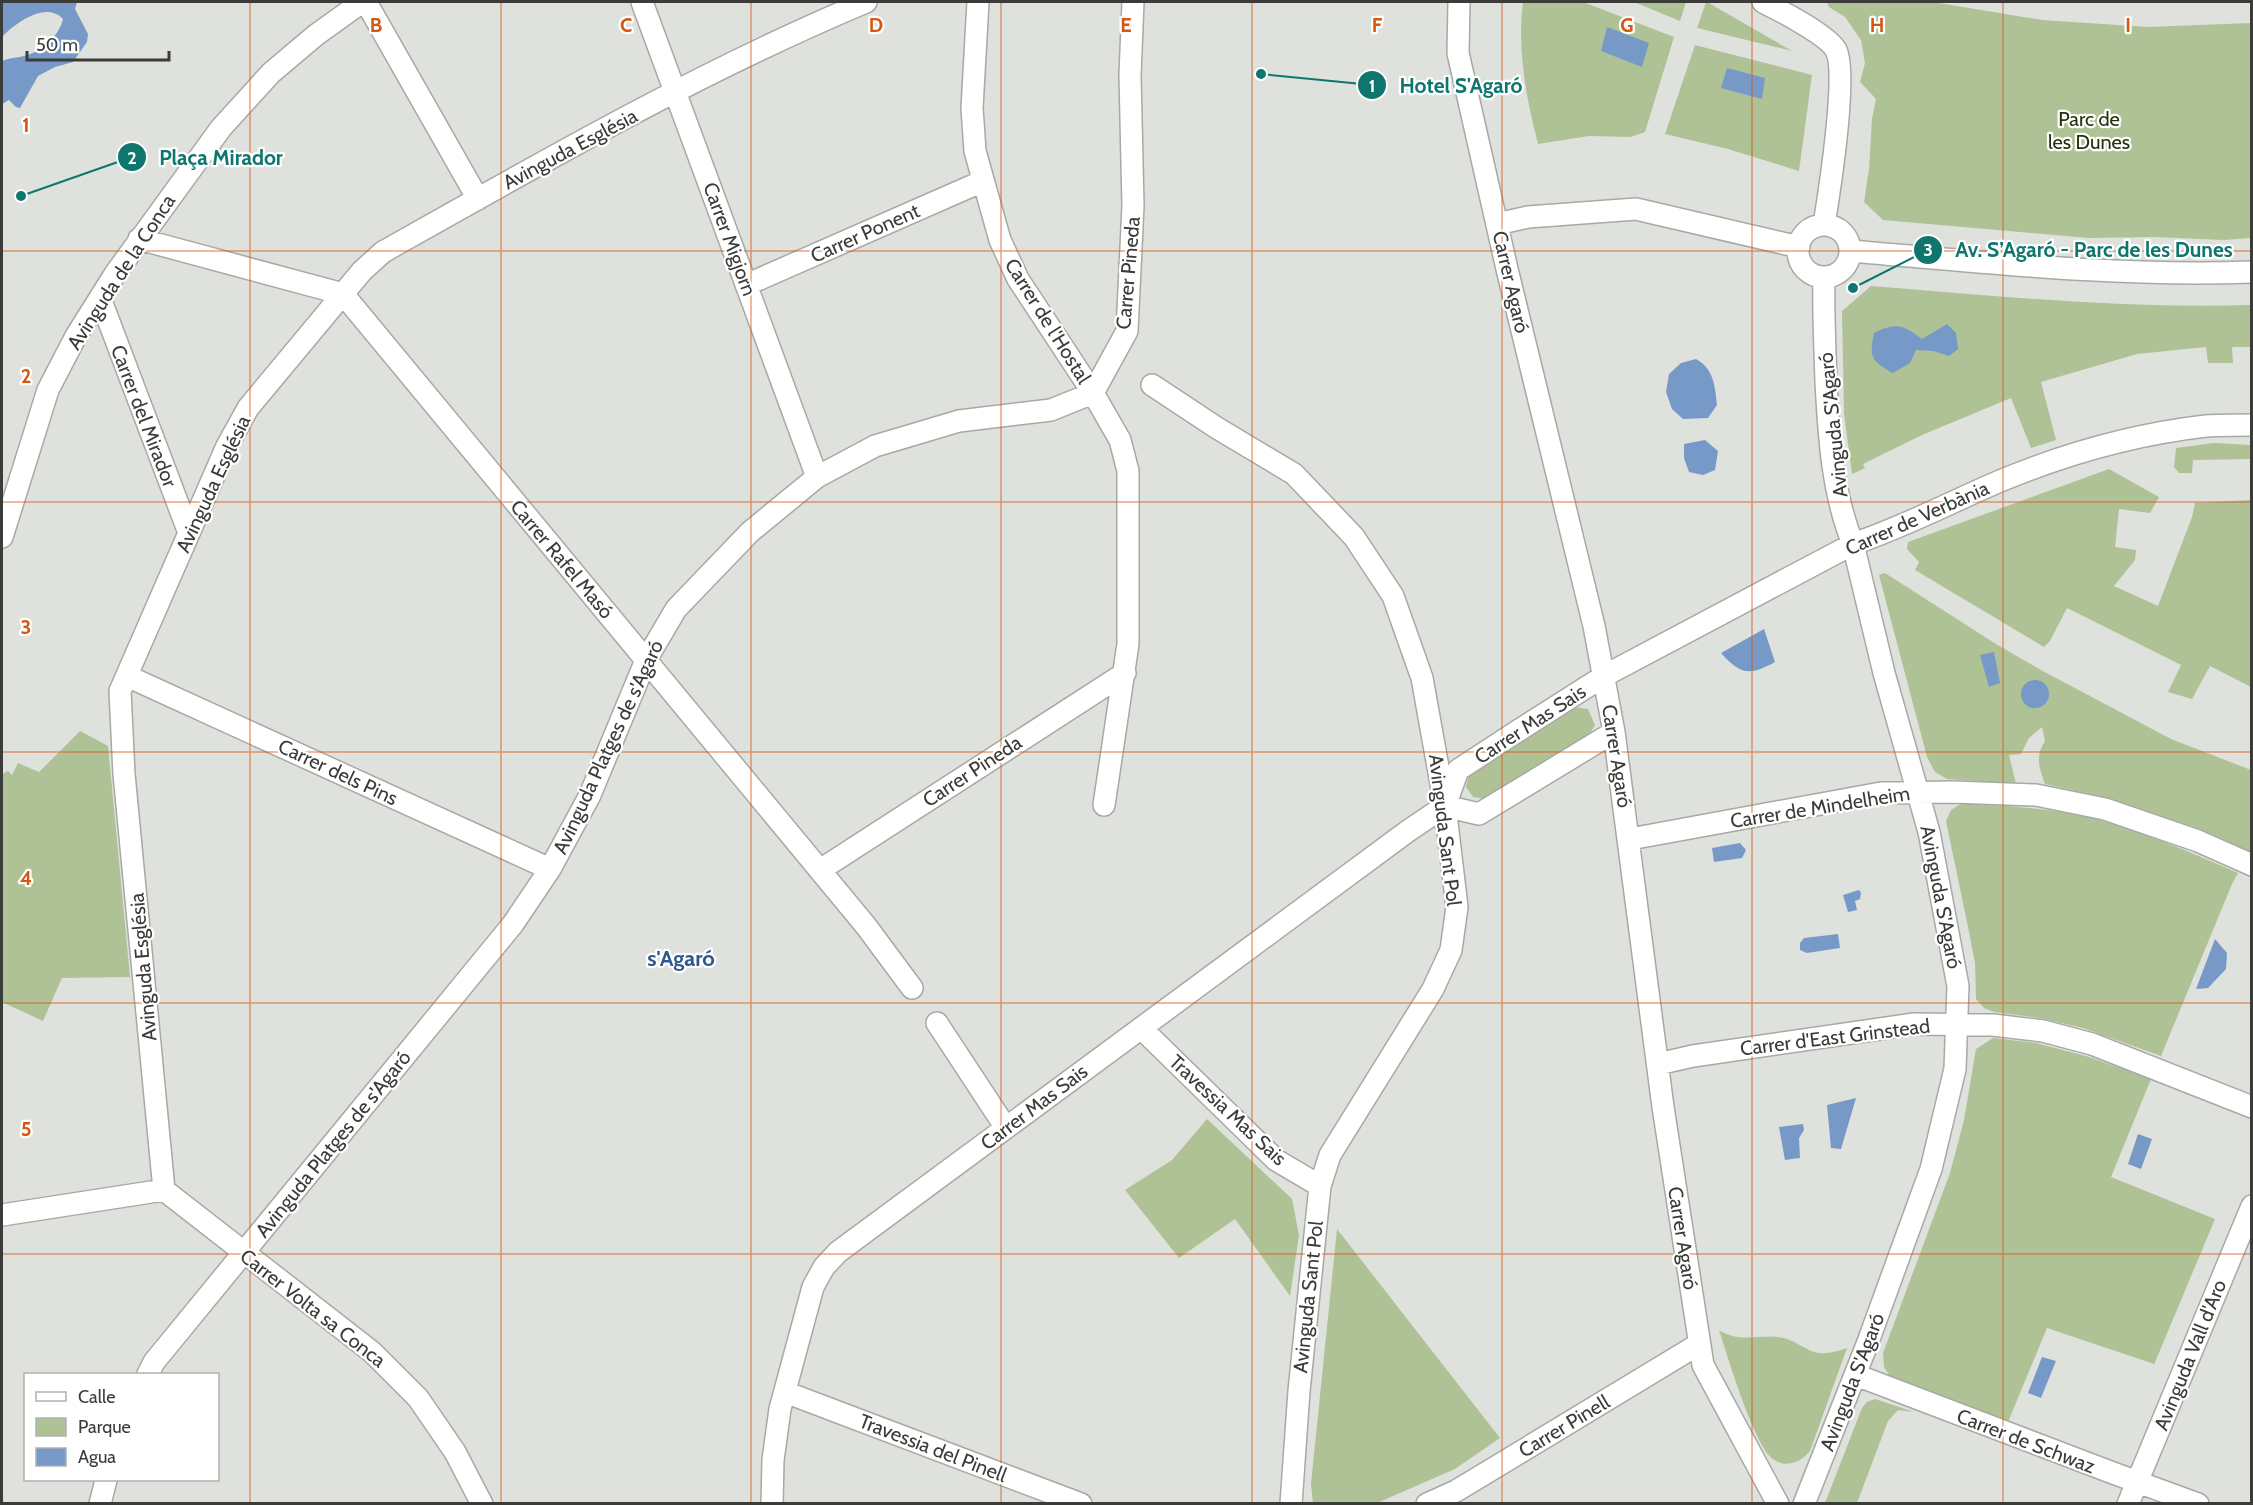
<svg xmlns="http://www.w3.org/2000/svg" width="2253" height="1505" font-family="Cabin,sans-serif">
  <rect width="100%" height="100%" fill="#dfe1dd"/>
  <path fill="#aec296" d="M1523 2H1583L1674 37 1645 132 1631 137 1589 136 1538 144C1526 97 1517 50 1523 2Z
    M1634 2H1686L1680 21Z
    M1706 2H1707L1792 51 1697 28Z
    M1827 2H1933L2042 20 2148 27 2251 23V238L2223 240 2155 237 2089 238 1883 220 1864 202 1869 169 1872 119 1876 99 1860 82 1865 63 1861 40 1845 17 1829 7Z
    M1695 45 1812 75 1799 171 1728 149 1665 134Z
    M1871 286C1998 296 2124 309 2251 305V347H2232L2233 363H2208L2206 347 2137 354 2041 382 2056 440 2031 448 2011 398 1922 435 1863 464 1865 468 1852 474 1844 414 1842 311Z
    M2214 443 2251 445V459L2193 460 2192 473H2179L2174 467 2176 448Z
    M2109 469 2159 497 2150 513 2119 509 2115 547 2136 550 2135 560 2114 586 2158 606 2192 517 2195 503 2251 500V687L2210 666 2192 699 2168 692 2181 665 2067 608 2050 641 2044 647 1915 570 1919 562 1907 549 1908 542Z
    M1885 573 1996 644 2041 670 2171 739 2251 770V852L2205 831 2104 797 2045 784C2039 767 2035 757 2045 741L2042 727 2029 738 2021 754 2009 755 2016 784 1947 779 1935 772 1927 757 1879 575Z
    M1575 707 1588 709 1595 725 1589 735 1485 799 1473 797 1466 787 1469 774Z
    M80 731 108 746 130 977 62 978 43 1021 2 1002V774L8 771 12 775 18 763 39 772Z
    M1962 803C2008 806 2055 808 2100 820 2147 833 2194 854 2238 873L2232 884 2161 1056 2083 1028 2039 1018 1994 1012 1984 1008 1976 999 1975 963 1969 932 1946 821 1951 810Z
    M1993 1038 2036 1043 2086 1056 2151 1079 2111 1177 2215 1219 2153 1367 2154 1364 2047 1328 2008 1422 1891 1378 1884 1367 1883 1353 1950 1173 1964 1120 1976 1049Z
    M1207 1119 1292 1199 1299 1235 1290 1296 1235 1219 1179 1258 1125 1190 1172 1160Z
    M1337 1229 1500 1438 1455 1469 1377 1503H1313L1311 1484Z
    M1719 1330C1739 1344 1763 1333 1784 1338 1796 1341 1808 1352 1819 1353 1829 1354 1838 1351 1847 1348L1810 1451C1801 1462 1786 1469 1773 1459 1754 1446 1727 1354 1719 1330Z
    M1875 1399 1914 1412 1898 1410 1888 1421 1857 1503H1825L1862 1408 1867 1402Z"/>
  <path fill="#7699c7" d="M2 2H77L75 9 88 34 87 42 73 62 55 67 38 76 20 108 16 107 9 100 2 104V61C11 57 21 58 30 54 44 49 60 34 63 19 46 0 14 24 2 37Z
    M1607 27 1649 43 1642 67 1601 51Z
    M1727 68 1765 78 1762 99 1721 88Z
    M1947 324 1956 333 1958 349 1949 356 1933 351 1916 350 1910 363 1893 373C1871 361 1869 357 1874 333 1896 322 1903 325 1922 339Z
    M1696 359C1714 369 1715 386 1717 405L1708 418 1683 419 1672 409 1666 392 1669 374 1681 363Z
    M1705 440 1718 451 1715 470 1703 475 1689 472 1684 458V444Z
    M1764 629 1775 662C1749 676 1741 675 1721 653Z
    M1994 652 2000 683 1989 687 1980 655Z
    M2021 694a14 14 0 1 1 28 0a14 14 0 1 1-28 0Z
    M1740 843 1746 850 1742 858 1714 862 1712 848Z
    M1859 890 1861 893 1860 899 1855 901 1857 910 1848 912 1843 895Z
    M1838 934 1840 948 1807 953 1800 950V943L1804 938Z
    M2215 939 2227 953 2226 969 2208 988 2196 989Z
    M1856 1098 1841 1149 1831 1148 1827 1105Z
    M1803 1124 1804 1130 1799 1138 1800 1158 1785 1160 1779 1127Z
    M2138 1134 2152 1139 2141 1169 2128 1164Z
    M2042 1357 2056 1361 2041 1398 2028 1393Z"/>
  <g fill="none" stroke-linecap="round" stroke-linejoin="round">
    <defs>
      <path id="street" d="M366 2 478 199
        M642 2 817 477
        M978 2 972 108 975 151 1000 240 1018 279 1093 393 1120 440 1128 471V644L1104 805
        M1459 2 1458 53 1507 269 1594 626 1614 732 1663 1107 1703 1365 1778 1504
        M1763 2C1779 10 1828 35 1836 50 1848 74 1829 194 1824 225
        M1497 224 1528 217 1636 209 1799 247
        M1798 251a26 26 0 1 1 52 0a26 26 0 1 1-52 0Z
        M139 239 343 294 866 926 912 988
        M1850 251C1984 262 2117 277 2252 272
        M746 285 983 181
        M100 298 189 533
        M1152 385 1217 428 1294 474 1354 537 1393 596 1422 678 1445 806 1457 907 1451 950 1433 989 1330 1155 1320 1186 1299 1391 1291 1504
        M1093 393 1127 331 1133 206 1130 75 1133 2
        M2 537 48 390 76 336 115 274 221 128 271 73 316 35 362 2
        M127 676 550 869
        M1445 806 1479 814 1614 732
        M1630 839 1881 793 1953 792 2036 795 2105 809 2198 841 2252 865
        M820 870 1125 673
        M937 1023 1006 1128
        M1141 1028 1276 1160 1320 1186
        M1658 1064 1693 1056 1914 1024 1993 1025 2043 1031 2092 1044 2252 1107
        M164 1190 124 774 120 691 227 446 248 408 362 271 383 252C539 164 701 71 866 2
        M164 1190 372 1352 418 1398 455 1452 482 1504
        M2 1215 164 1190
        M148 1374 154 1362 513 924 550 869 590 795 646 660 676 609 750 532 817 477 875 446 959 421 1051 410 1093 393
        M1856 1375 2113 1473 2198 1504
        M785 1392 1081 1504
        M100 1504 106 1480
        M772 1504 773 1460 780 1409 813 1287 824 1267 838 1252 1408 831 1445 806 1458 770 1513 734 1604 676 1853 544C1904 527 1951 502 2000 481 2065 454 2136 434 2206 426 2221 425 2236 425 2252 425
        M1427 1504 1456 1491 1699 1344
        M1804 1504 1868 1342 1931 1169 1955 1069 1958 986 1929 832 1884 673 1853 544C1832 492 1829 437 1826 382 1825 347 1823 312 1824 277
        M2128 1504 2252 1206"/>
    </defs>
    <use href="#street" stroke="#a7a9a5" stroke-width="24"/>
    <use href="#street" stroke="#fff" stroke-width="21"/>
  </g>
  <path fill="none" stroke="#d75611" stroke-width="1.5" stroke-opacity="0.55" d="M250 2V1504M501 2V1504M751 2V1504M1001 2V1504M1252 2V1504M1502 2V1504M1752 2V1504M2003 2V1504M2 251H2252M2 502H2252M2 752H2252M2 1003H2252M2 1254H2252"/>
  <g text-anchor="middle" stroke-width="4.5" stroke-linejoin="round" paint-order="stroke">
    <g font-size="20" fill="#223209" stroke="#fff">
      <text x="2089" y="126">Parc de<tspan x="2089" dy="23">les Dunes</tspan></text>
    </g>
    <g font-size="20" fill="#3b3c3a" stroke="#fff">
      <text transform="translate(570 149) rotate(-28)" y="7">Avinguda Església</text>
      <text transform="translate(865 233) rotate(-24)" y="7">Carrer Ponent</text>
      <text transform="translate(730 239) rotate(70)" y="7">Carrer Migjorn</text>
      <text transform="translate(121 272) rotate(-57)" y="7">Avinguda de la Conca</text>
      <text transform="translate(1128 273) rotate(-85)" y="7">Carrer Pineda</text>
      <text transform="translate(1511 282) rotate(77)" y="7">Carrer Agaró</text>
      <text transform="translate(1048 321) rotate(58)" y="7">Carrer de l'Hostal</text>
      <text transform="translate(144 416) rotate(69)" y="7">Carrer del Mirador</text>
      <text transform="translate(1833 425) rotate(-96)" y="7">Avinguda S'Agaró</text>
      <text transform="translate(213 484) rotate(-65)" y="7">Avinguda Església</text>
      <text transform="translate(1917 518) rotate(-24)" y="7">Carrer de Verbània</text>
      <text transform="translate(562 559) rotate(50)" y="7">Carrer Rafel Masó</text>
      <text transform="translate(1530 724) rotate(-33)" y="7">Carrer Mas Sais</text>
      <text transform="translate(608 747) rotate(-65)" y="7">Avinguda Platges de s'Agaró</text>
      <text transform="translate(1617 756) rotate(81)" y="7">Carrer Agaró</text>
      <text transform="translate(972 771) rotate(-33)" y="7">Carrer Pineda</text>
      <text transform="translate(338 772) rotate(25)" y="7">Carrer dels Pins</text>
      <text transform="translate(1820 807) rotate(-9)" y="7">Carrer de Mindelheim</text>
      <text transform="translate(1445 830) rotate(83)" y="7">Avinguda Sant Pol</text>
      <text transform="translate(1941 897) rotate(79)" y="7">Avinguda S'Agaró</text>
      <text transform="translate(143 967) rotate(-95)" y="7">Avinguda Església</text>
      <text transform="translate(1835 1037) rotate(-7)" y="7">Carrer d'East Grinstead</text>
      <text transform="translate(1034 1107) rotate(-37)" y="7">Carrer Mas Sais</text>
      <text transform="translate(1228 1110) rotate(43)" y="7">Travessia Mas Sais</text>
      <text transform="translate(333 1144) rotate(-51)" y="7">Avinguda Platges de s'Agaró</text>
      <text transform="translate(1683 1238) rotate(81)" y="7">Carrer Agaró</text>
      <text transform="translate(1308 1297) rotate(-84)" y="7">Avinguda Sant Pol</text>
      <text transform="translate(313 1308) rotate(38)" y="7">Carrer Volta sa Conca</text>
      <text transform="translate(2190 1355) rotate(-68)" y="7">Avinguda Vall d'Aro</text>
      <text transform="translate(1852 1382) rotate(-69)" y="7">Avinguda S'Agaró</text>
      <text transform="translate(1564 1426) rotate(-31)" y="7">Carrer Pinell</text>
      <text transform="translate(2026 1441) rotate(21)" y="7">Carrer de Schwaz</text>
      <text transform="translate(933 1448) rotate(21)" y="7">Travessia del Pinell</text>
    </g>
    <g font-size="22" font-weight="bold" fill="#2e588e" stroke="#fff">
      <text x="681" y="966">s'Agaró</text>
    </g>
  </g>
  <g font-size="20" text-anchor="middle" font-weight="bold" fill="#d75611" stroke="#fff" stroke-width="4.5" stroke-linejoin="round" paint-order="stroke">
    <text x="376" y="32">B</text>
    <text x="626" y="32">C</text>
    <text x="876" y="32">D</text>
    <text x="1126" y="32">E</text>
    <text x="1377" y="32">F</text>
    <text x="1627" y="32">G</text>
    <text x="1877" y="32">H</text>
    <text x="2128" y="32">I</text>
    <text x="26" y="132">1</text>
    <text x="26" y="383">2</text>
    <text x="26" y="634">3</text>
    <text x="26" y="885">4</text>
    <text x="26" y="1136">5</text>
  </g>
  <path fill="none" stroke="#0f766e" stroke-width="2" d="M1261 74L1372 85M21 196L132 157M1853 288L1928 250"/>
  <g fill="#0f766e" stroke="#fff" stroke-width="2">
    <circle cx="1261" cy="74" r="6"/>
    <circle cx="21" cy="196" r="6"/>
    <circle cx="1853" cy="288" r="6"/>
    <circle cx="1372" cy="85" r="15"/>
    <circle cx="132" cy="157" r="15"/>
    <circle cx="1928" cy="250" r="15"/>
  </g>
  <g font-size="18" text-anchor="middle" font-weight="bold" fill="#fff">
    <text x="1372" y="92">1</text>
    <text x="132" y="164">2</text>
    <text x="1928" y="256">3</text>
  </g>
  <g font-size="21" text-anchor="middle" font-weight="bold" fill="#0f766e" stroke="#fff" stroke-width="4.5" stroke-linejoin="round" paint-order="stroke">
    <text x="1461" y="93">Hotel S'Agaró</text>
    <text x="221" y="165">Plaça Mirador</text>
    <text x="2094" y="257">Av. S’Agaró - Parc de les Dunes</text>
  </g>
  <rect width="2253" height="1505" fill="none" stroke="#3b3c3a" stroke-width="6"/>
  <rect x="24" y="1373" width="195" height="108" fill="#ffffff" stroke="#b1b1b0" stroke-width="1.5"/>
  <rect x="36" y="1392" width="30" height="9" fill="#ffffff" stroke="#b1b1b0" stroke-width="1.5"/>
  <text x="78" y="1403" font-size="18" fill="#3b3c3a">Calle</text>
  <rect x="36" y="1418" width="30" height="18" fill="#aec296" stroke="#b1b1b0" stroke-width="1.5"/>
  <text x="78" y="1433" font-size="18" fill="#3b3c3a">Parque</text>
  <rect x="36" y="1448" width="30" height="18" fill="#7699c7" stroke="#b1b1b0" stroke-width="1.5"/>
  <text x="78" y="1463" font-size="18" fill="#3b3c3a">Agua</text>
  <path d="M27 51v9h142v-9" fill="none" stroke="#3b3c3a" stroke-width="3"/>
  <text x="36" y="51" font-size="18" fill="#3b3c3a" stroke="#ffffff" stroke-width="4.5" paint-order="stroke">50 m</text>
</svg>
